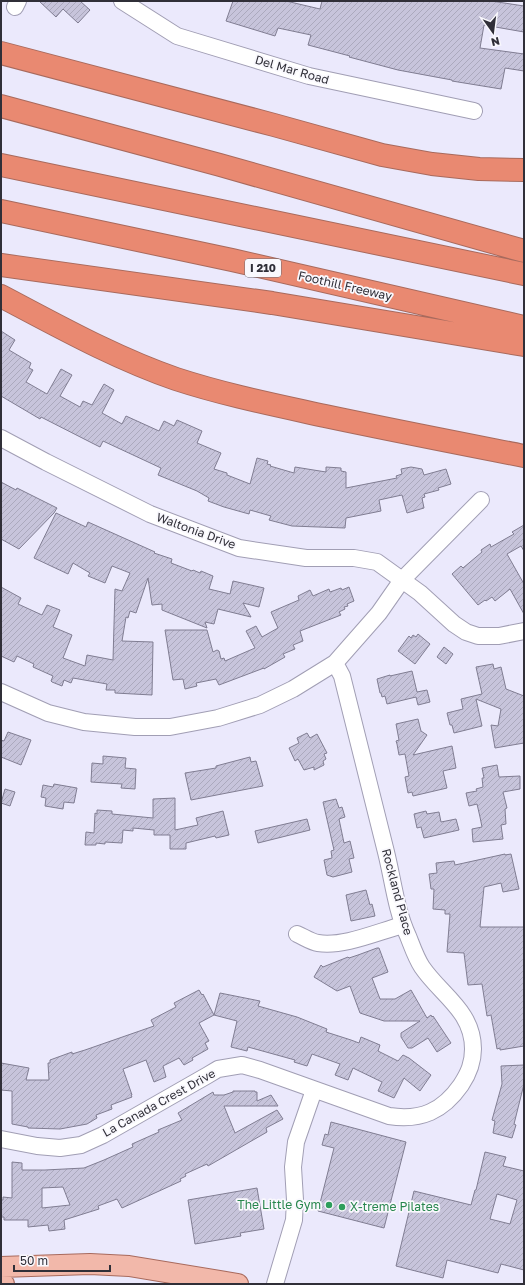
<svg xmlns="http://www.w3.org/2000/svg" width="525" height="1285" font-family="'Golos Text',sans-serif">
  <defs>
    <pattern id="building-hatch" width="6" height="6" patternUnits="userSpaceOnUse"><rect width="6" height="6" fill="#c7c4db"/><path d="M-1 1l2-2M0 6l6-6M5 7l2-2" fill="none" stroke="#aba9bd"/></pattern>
  </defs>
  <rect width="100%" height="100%" fill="#ebe9fc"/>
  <path fill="url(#building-hatch)" stroke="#807d92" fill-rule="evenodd" d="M39 1H80L90 10 78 23 63 9 56 17Z
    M233 1H286L320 9 322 1H491L524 6V32L484 25 480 48 524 54V71L505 68 501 89 452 81V80L398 70 349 57 350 56 308 45 311 35 278 28 275 36 226 21Z
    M1 331 15 340 9 350 31 363 29 368 33 370 26 382 47 394 61 369 72 375 60 396 80 407 83 401 92 405 104 384 114 390 102 413 122 424 126 416 159 431 164 421 174 426 177 420 202 431 197 443 221 453 214 469 227 473V475L250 484 257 458 268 461 267 464 271 465 270 466 294 473 295 467 326 472V467L341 468V471L346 472V488L397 478 396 476 402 474 401 469 411 467 422 469 424 475 446 469 451 484 438 488 439 490 424 494 425 497 422 498 424 508 407 513 402 495 379 500 381 511 346 518 345 528 292 526 269 520 271 516 250 510 249 514 224 507 208 501 209 498 197 491 158 475 161 468 103 441 100 447 94 444 41 417 40 419 1 396Z
    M1 482 16 490 17 488 57 508 54 513 19 549 1 539Z
    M56 513 86 527 88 522 155 552 154 553 172 559 171 563 192 571 193 570 200 573 201 571 213 576 209 589 230 594 233 581 264 588 259 607 243 603 251 617 218 609 214 624 205 622 207 628 162 610V604L152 605 148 578 136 613 130 611 128 618 126 617 122 641 153 642 152 695 115 693V690H106L107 684 73 678 71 683 64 680 62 686 52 682 51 681 53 676 33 667 34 664 17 656 14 662 1 656V587L21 598 18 604 42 615 47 605 60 610 53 627 72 635 63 658 85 666 87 655 113 660 115 589 122 591 130 573 112 566 105 583 88 576 90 573 73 563 68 574 34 558Z
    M524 525V551L521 546 507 554 524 584V614L510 589 495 601 492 597 486 601 485 600 478 605 452 574 461 566 463 568 482 552 481 550 490 544 491 547 514 534 512 532Z
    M349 587 354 601 347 604 348 606 344 607 345 609 339 612 341 615 300 631 303 641 293 645 295 649 283 654 285 657 264 669V668L219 685 216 679 196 683 197 686 185 689 183 679 173 680 165 630H207L213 652 217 650 219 651 221 659 224 658 225 661 255 648 246 631 256 626 262 637 278 628 271 612 299 600 298 596 310 590 313 596 329 589 330 592 341 588 342 590Z
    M418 634 430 644 415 664 398 651 409 636 411 638 413 635 416 637Z
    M444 647 453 654 446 664 437 657Z
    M493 664 494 669 501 667 506 689 524 696V743L495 748 491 725 498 726 501 709 476 699 482 726 454 733 452 725H450L447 713 463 709 461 699 482 694 476 667Z
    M412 671 417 692 427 690 430 702 418 705 416 697 387 704 385 696 382 697 381 693H380L377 679 390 675V676Z
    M418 719 421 731 427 735 413 755 452 746 456 768 443 771 447 788 413 796 412 792 408 793 405 777 409 776 405 754 399 755 397 744 396 741 399 740 396 724Z
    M8 732 31 740 21 765 1 757V740L4 741Z
    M307 733 310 738 317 734 327 753 324 754 326 759 323 761 324 765 314 770V767L304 770 298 759 295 761 289 748 299 743 297 738Z
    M103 756 126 758 125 768 136 769 135 789 121 788 122 784 91 782 92 763 103 764Z
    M250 757 251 762 256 761 263 786 191 800 185 773 216 768V766Z
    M497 765 499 777 520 776V789L503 792 507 808 505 809 506 824 501 825 503 839 473 842 472 829 482 827 480 817 477 804 469 806 466 793 477 791 476 789 483 787 482 778H484L482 768Z
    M54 784 77 788 74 803 64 802 63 809 45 806 46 798 41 797 43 785 53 787Z
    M5 789 15 792 10 806 1 803Z
    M175 798V830L198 825 196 818 223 811 229 835 216 838 215 836 186 843V849H170V835H154V830L133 828V831L123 830 122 843 105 842V844L96 843V845H85L86 832 94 833 95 813 97 814V810L112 811V814L153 818V799Z
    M336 799 339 808 342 807 345 817 339 819 344 843 350 841 354 858 349 859 352 872 333 877 327 875 324 860 332 858 331 851 334 850 323 802Z
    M426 811 427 814 439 812 441 822 456 819 459 830 424 838 421 827 417 828 414 814Z
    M307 819 310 830 258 843 255 831Z
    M505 854V855L511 854 519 889 503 892 501 883 484 887 480 927H524V1046L500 1050V1048L497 1049 491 1015 487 1016 482 984 468 985 464 953 447 952 450 914H445V910L433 909 434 889H431L429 874 437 873 436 863 454 861 455 865Z
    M366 890 370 905 372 904 375 916 351 921 346 895Z
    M377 948H379L388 972 372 978 380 999H395L411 990 427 1018 431 1015 432 1017 433 1016 451 1043 437 1052 428 1038 412 1048H408L401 1037V1033L420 1021H384L360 1013 350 986 337 991 314 977 321 965 323 967 348 957 349 958 358 955Z
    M199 990 202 995 203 994 214 1015 199 1023 209 1041 205 1043 208 1049 192 1058 193 1060 184 1065 179 1058 163 1066 166 1077 154 1082 146 1060 123 1069 132 1095H131L132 1097 111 1105 112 1109 96 1115 97 1118 87 1124 60 1129 28 1128V1127L12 1124V1091L1 1090V1063L29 1068 26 1080H49L48 1063H50V1060L72 1052V1054L85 1050 154 1026 151 1020 176 1007 174 1003Z
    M220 993 260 1001 258 1006 297 1017 327 1029 326 1032 351 1040 359 1043 361 1037 380 1045 378 1051 398 1061 403 1055 409 1058 431 1075 420 1091 404 1078 394 1098 378 1091 382 1082 353 1068 348 1080 335 1075 340 1064 312 1054 307 1066 294 1062 295 1060 248 1047 247 1051 231 1047 237 1021 214 1015Z
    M524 1065V1084L514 1124 516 1125 512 1138 493 1133 495 1121 492 1120 502 1084 501 1066Z
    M233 1091H255V1092H257V1101L271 1095 278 1106H224L235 1133 277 1110 283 1119 266 1128 267 1132 208 1166 207 1164 185 1174 186 1176 180 1179 181 1181 122 1208 117 1199 98 1206 99 1209 64 1220 65 1229 49 1231 48 1225 28 1227V1220H4V1217H1V1200H3V1197L12 1198V1162L22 1163V1170H45L84 1168 104 1160 133 1147 132 1144 159 1132 158 1130 182 1120 178 1113 213 1092 214 1095H224L233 1092ZM63 1187 70 1205 42 1208V1188Z
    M331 1122 406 1142 384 1228 318 1211 334 1148 322 1145 325 1134 328 1135Z
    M485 1152 506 1157 503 1166 524 1171V1270L501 1264 498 1273 447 1260 443 1278 396 1266 414 1191 471 1205 475 1190H476ZM497 1194 517 1200 510 1224 490 1219Z
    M257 1188 264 1229 240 1233 241 1236 195 1244 188 1200Z"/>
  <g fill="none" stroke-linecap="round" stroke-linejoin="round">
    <defs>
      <path id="minor" d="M122 1 177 36 309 76 474 111
        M15 7 18 1
        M1 438 46 462 150 514 239 548 306 558H354L377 562 420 593 454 624 466 632 478 636H499L524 631
        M1 692 48 713 84 722 135 727H170L218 718 260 705 293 689 335 663 379 613 402 580 481 500
        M297 934C304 937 311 942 318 943 344 947 377 932 403 925
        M1 1139 37 1146 60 1148 81 1145 103 1135 208 1075 218 1069 242 1065 260 1070 389 1116C421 1121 443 1111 461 1085 469 1073 473 1063 473 1049 473 1011 441 995 422 967 416 958 412 946 408 936 396 910 393 880 386 852 371 793 357 735 342 676L335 663
        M275 1284 294 1220 295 1200 293 1167 296 1142 314 1090"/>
      <path id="major" d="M1 1267 90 1264 129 1266 238 1284
        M1 1284H4"/>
      <path id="highway" d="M1 53 274 125 382 155 432 164 479 169 524 170
        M1 106 220 165 524 251
        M1 165 524 274
        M1 211 232 260 524 327
        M1 265 272 303 524 345
        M1 296C58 326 115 358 176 379 225 395 275 405 325 416 391 430 458 443 524 456"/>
    </defs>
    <use href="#minor" stroke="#a19eb4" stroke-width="18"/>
    <use href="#major" stroke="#a86a5d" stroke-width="22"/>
    <use href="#highway" stroke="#a86a5d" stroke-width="24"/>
    <use href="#minor" stroke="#fff" stroke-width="16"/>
    <use href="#major" stroke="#f2b8aa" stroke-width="20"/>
    <use href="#highway" stroke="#e98971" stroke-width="22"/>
  </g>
  <g fill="#2e9e5b" stroke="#f9f8fd" stroke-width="1.5">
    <circle cx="329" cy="1205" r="4"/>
    <circle cx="342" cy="1207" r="4"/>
  </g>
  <g text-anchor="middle" stroke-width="3.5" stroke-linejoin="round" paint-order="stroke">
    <rect fill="#f9f8fd" stroke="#6c6b73" stroke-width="1" x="245" y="259" width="36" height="18" rx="3"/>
    <g font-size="11" font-weight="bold" fill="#302f38">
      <text x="263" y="272">I 210</text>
    </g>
    <g font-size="12" fill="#302f38" stroke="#f9f8fd">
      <text transform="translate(292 70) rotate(16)" y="4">Del Mar Road</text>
      <text transform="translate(345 286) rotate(13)" y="4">Foothill Freeway</text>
      <text transform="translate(196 531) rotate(20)" y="4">Waltonia Drive</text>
      <text transform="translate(397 892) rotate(75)" y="4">Rockland Place</text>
      <text transform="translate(159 1103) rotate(-29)" y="4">La Canada Crest Drive</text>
    </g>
    <g font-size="12" fill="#27864d" stroke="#f9f8fd" text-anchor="end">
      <text x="321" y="1209">The Little Gym</text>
      <text x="350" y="1211" text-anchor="start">X-treme Pilates</text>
    </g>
  </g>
  <rect width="525" height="1285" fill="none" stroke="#302f38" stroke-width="4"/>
  <g transform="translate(493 32) rotate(166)" stroke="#f9f8fd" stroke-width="3" paint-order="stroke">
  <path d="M0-3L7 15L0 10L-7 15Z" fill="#302f38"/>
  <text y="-6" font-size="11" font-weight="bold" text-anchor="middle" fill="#302f38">N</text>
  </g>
  <path d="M14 1265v6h96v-6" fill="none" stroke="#302f38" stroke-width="2"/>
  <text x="20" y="1265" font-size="12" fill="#302f38" stroke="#f9f8fd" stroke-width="3" paint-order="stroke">50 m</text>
</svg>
